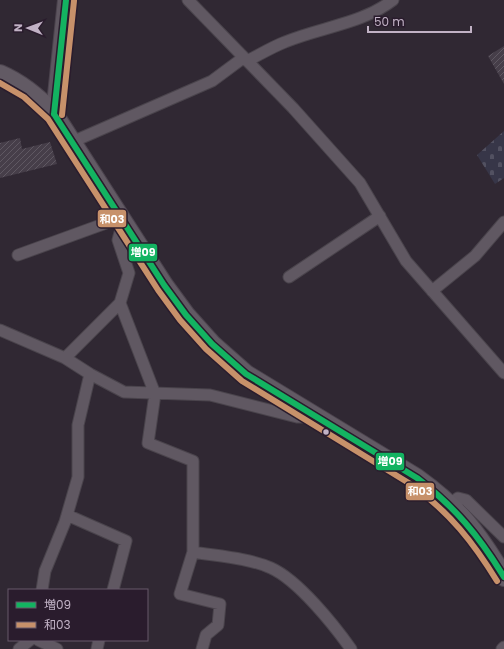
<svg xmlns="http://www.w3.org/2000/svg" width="504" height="649" font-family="Poppins,'Noto Sans JP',sans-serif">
  <defs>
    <pattern id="cemetery-stones" width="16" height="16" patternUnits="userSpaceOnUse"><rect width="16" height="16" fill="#373648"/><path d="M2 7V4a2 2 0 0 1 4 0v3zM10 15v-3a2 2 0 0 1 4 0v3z" fill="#525161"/></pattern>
    <pattern id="building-hatch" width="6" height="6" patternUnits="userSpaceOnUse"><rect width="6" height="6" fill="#463e49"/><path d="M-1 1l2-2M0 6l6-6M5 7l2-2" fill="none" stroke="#5f5862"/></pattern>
  </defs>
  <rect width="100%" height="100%" fill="#302833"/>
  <path fill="url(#cemetery-stones)" d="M504 131V178L495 184 477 155Z"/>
  <path fill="url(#building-hatch)" d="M504 46V84L488 56Z
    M20 138 22 149 50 142 57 164 0 178V143Z"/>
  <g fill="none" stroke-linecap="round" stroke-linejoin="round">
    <defs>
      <path id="street" d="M188 0 293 108 360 183 406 261 504 373
        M247 61C259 55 272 47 285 42 321 27 362 24 393 0
        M72 142 212 81 243 58
        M18 255 120 218
        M289 277 380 216
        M432 291 475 256 504 222
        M120 303 155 394 148 443 193 461V552L180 594 220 604 218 625 206 635 202 649
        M0 330 65 358 90 374 124 392 210 395 297 417H315
        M65 358 120 303 129 273 118 240 123 222
        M450 504 458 498 466 500 504 537
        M67 515 126 541 113 590
        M193 552C217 556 249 558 271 568 298 580 334 625 351 649
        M42 590 45 571 65 522 78 477V425L90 374
        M38 640 57 649
        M19 649 30 640
        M97 649 99 640
        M502 649 504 647"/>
      <path id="secondary" d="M54 114 66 0"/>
      <path id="primary" d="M0 74C21 83 38 97 54 114L164 285 186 315 212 344 246 374 417 478C460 509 477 532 504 577"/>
    </defs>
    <use href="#street" stroke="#4a444c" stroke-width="13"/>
    <use href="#secondary" stroke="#4b434d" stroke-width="18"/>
    <use href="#primary" stroke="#4b434d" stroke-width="20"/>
    <use href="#street" stroke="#605862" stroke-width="11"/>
    <use href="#secondary" stroke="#5e5660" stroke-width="16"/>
    <use href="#primary" stroke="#625a64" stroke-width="18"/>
    <defs>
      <path id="bus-1" d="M54 114 164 285 186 315 212 344 246 374 417 478C455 507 479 536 504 577
        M54 114 66 0"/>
      <path id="bus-2" d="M0 83 24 97 48 119 158 290 180 320 206 349 242 381 412 485C450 513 473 542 497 581
        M62 115 74 1"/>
    </defs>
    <use href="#bus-1" stroke="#2a1c2d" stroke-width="9"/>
    <use href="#bus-2" stroke="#2a1c2d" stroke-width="9"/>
    <use href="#bus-1" stroke="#13b361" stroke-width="6"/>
    <use href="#bus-2" stroke="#c7916a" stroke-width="6"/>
  </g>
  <circle fill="#c1b2c5" stroke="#2a1c2d" stroke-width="1.5" cx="326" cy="432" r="3.5"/>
  <g stroke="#2a1c2d" stroke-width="1.5">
    <rect x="97" y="209" width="30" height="19" rx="4" fill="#c7916a"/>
    <rect x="128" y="243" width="30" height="19" rx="4" fill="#13b361"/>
    <rect x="375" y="452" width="30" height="19" rx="4" fill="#13b361"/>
    <rect x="405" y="482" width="30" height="19" rx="4" fill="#c7916a"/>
  </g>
  <g font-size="11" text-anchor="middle" font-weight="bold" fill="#fff">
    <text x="112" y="223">和03</text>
    <text x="143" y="256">増09</text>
    <text x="390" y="465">増09</text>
    <text x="420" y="495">和03</text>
  </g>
  <rect x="8" y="589" width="140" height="52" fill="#2a1c2d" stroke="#66586a"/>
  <rect x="16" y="602" width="20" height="6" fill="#13b361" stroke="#66586a"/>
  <text x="44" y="609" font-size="12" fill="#c1b2c5">増09</text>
  <rect x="16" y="622" width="20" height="6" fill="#c7916a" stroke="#66586a"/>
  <text x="44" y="629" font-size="12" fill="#c1b2c5">和03</text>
  <g transform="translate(28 28) rotate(271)" stroke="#2a1c2d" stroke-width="3" paint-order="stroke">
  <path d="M0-3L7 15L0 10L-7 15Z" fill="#c1b2c5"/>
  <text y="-6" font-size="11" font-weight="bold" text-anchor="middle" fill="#c1b2c5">N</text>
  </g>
  <path d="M368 26v6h103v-6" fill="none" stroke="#c1b2c5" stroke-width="2"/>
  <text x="374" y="26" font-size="12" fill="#c1b2c5" stroke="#2a1c2d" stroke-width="3" paint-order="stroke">50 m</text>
</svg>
